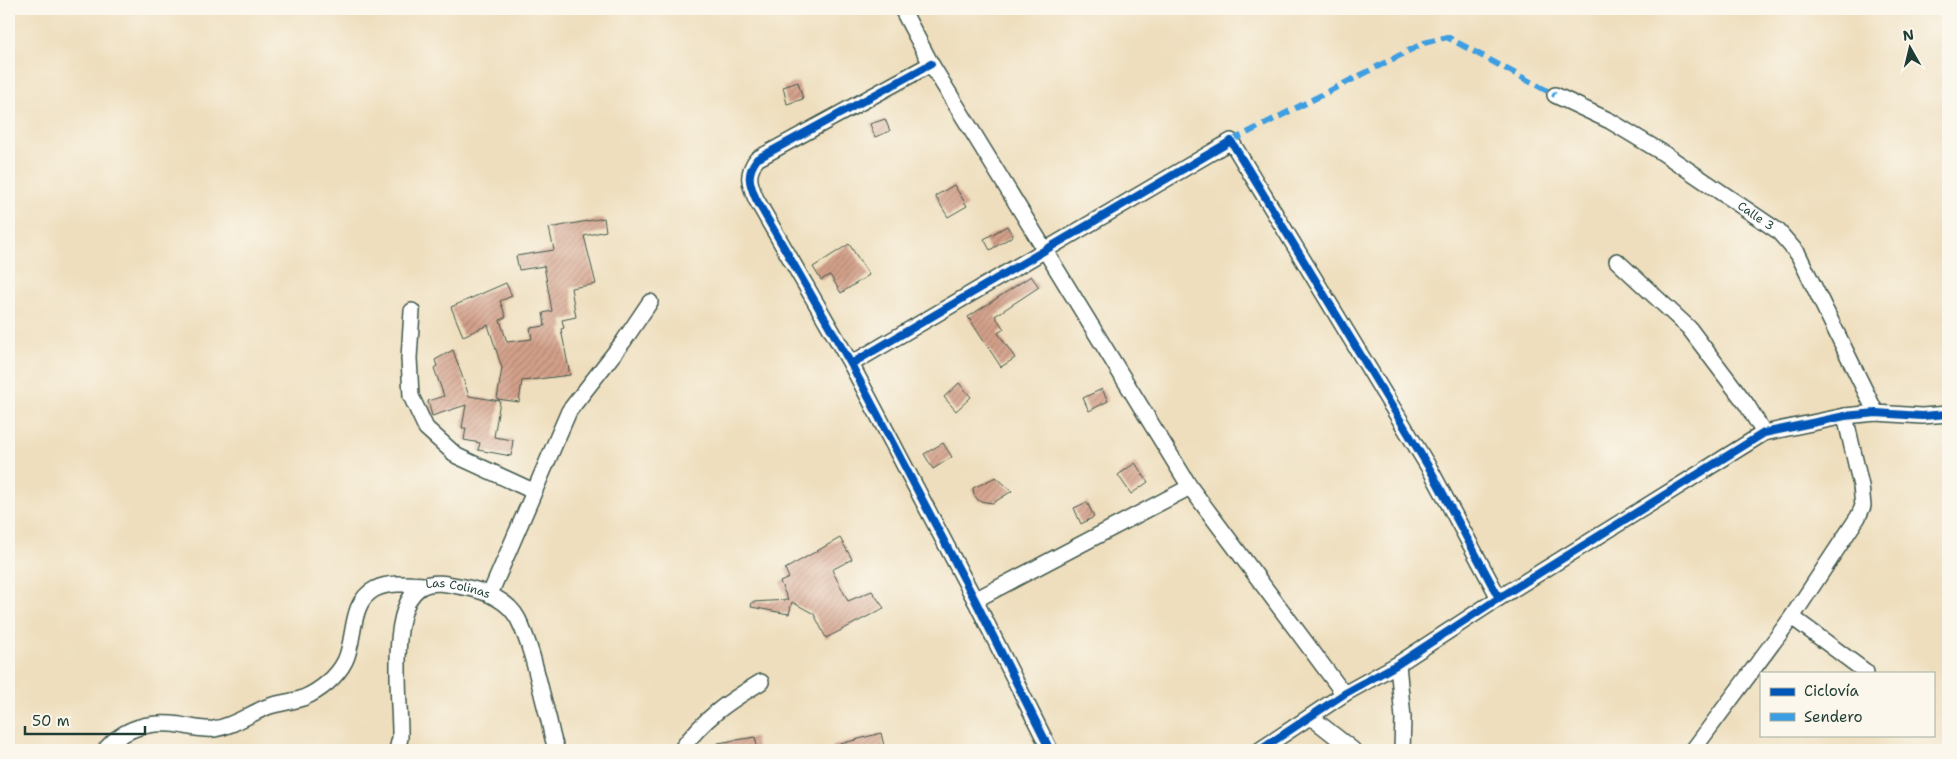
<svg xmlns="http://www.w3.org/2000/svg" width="1957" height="759" font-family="'Shantell Sans',sans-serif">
  <defs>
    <pattern id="building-hatch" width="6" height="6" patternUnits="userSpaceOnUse" patternTransform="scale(1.25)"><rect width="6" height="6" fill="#d4a08a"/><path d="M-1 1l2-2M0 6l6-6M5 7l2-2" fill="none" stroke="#ab8472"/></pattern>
  </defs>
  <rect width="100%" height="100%" fill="#fbf7ec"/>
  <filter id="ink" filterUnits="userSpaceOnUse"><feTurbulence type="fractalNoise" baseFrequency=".02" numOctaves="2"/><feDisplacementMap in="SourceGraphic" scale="10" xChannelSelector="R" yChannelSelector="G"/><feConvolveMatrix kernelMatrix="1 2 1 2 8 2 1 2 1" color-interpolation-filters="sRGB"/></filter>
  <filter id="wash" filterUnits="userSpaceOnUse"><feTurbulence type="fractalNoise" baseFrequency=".0096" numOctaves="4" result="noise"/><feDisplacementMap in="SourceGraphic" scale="20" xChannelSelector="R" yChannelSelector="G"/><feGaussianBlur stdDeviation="1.12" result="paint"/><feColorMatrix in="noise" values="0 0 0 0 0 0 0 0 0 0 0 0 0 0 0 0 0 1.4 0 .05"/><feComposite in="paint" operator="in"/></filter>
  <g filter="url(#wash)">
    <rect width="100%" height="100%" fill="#eedebd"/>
    <g id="blocks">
      <path fill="url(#building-hatch)" d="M798 82 803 99 787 104 783 87Z
        M885 119 890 131 875 137 870 124Z
        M954 185 967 206 948 217 935 196Z
        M604 218 606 231 584 236 596 284 571 288 576 317 562 320 564 328 561 329 570 375 522 381 519 402 497 399 502 368 488 325 463 336 451 307 506 283 512 296 500 301 506 317 500 320 507 342 532 339 530 328 545 326 543 313 552 311 544 266 519 270 516 256 554 250 549 228Z
        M1007 226 1013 236 990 250 984 239Z
        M849 244 869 275 841 293 830 275 821 280 813 267Z
        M1031 276 1039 287 995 316 1004 329 998 333 1015 358 1001 367 968 317Z
        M453 350 469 396 500 401 494 437 513 440 511 456 478 450 480 443 464 440 466 428H462L466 405 432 416 428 401 444 396 434 368 437 366 435 360Z
        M959 383 971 397 956 411 944 397Z
        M1102 389 1108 401 1089 411 1083 398Z
        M943 443 952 457 933 469 924 454Z
        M1135 463 1148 482 1131 494 1118 475Z
        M996 477 1012 491 993 503 979 501 974 495 973 488Z
        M1087 502 1094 517 1081 524 1074 508Z
        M840 538 852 559 832 570 848 601 872 591 884 608 826 638 814 614 792 602 789 614 751 607 752 602 788 600 780 582 789 578 785 569Z
        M881 733 885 750H833V746Z
        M755 737 758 750H719L718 743Z"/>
    </g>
  </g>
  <g filter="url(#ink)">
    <use href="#blocks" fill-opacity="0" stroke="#3e5549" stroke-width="1"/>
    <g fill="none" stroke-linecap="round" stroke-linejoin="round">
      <defs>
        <g id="street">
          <path d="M902 9 931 64 1190 487 1344 694"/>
          <path d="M931 64 757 159C746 174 749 183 756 199L851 364 975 600 1050 750"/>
          <path id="s1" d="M1555 95 1610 121 1663 153 1778 231 1798 254 1876 413"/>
          <path d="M1617 261 1689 328 1747 405 1764 433"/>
          <path d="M412 311 409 358 411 396 426 428 457 456 533 491"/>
          <path d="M851 364 1231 141 1431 471 1499 598"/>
          <path d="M490 594 569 411 623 342 650 302"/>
          <path d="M975 600 1190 487"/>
          <path d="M1792 617 1866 672"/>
          <path d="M1398 664 1403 718 1402 750"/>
          <path d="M1311 717 1353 750"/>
          <path d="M105 750C124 727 151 721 180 725 191 727 203 730 214 729 234 726 249 714 267 707 278 703 291 702 303 698 320 691 337 677 345 661 356 639 349 602 375 589 389 582 409 584 424 585"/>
          <path id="s2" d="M397 750 400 738C401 704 386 603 423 586 435 580 452 585 464 587 485 591 507 599 518 619 533 649 539 685 548 717 551 728 552 740 557 750"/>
          <path d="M681 750C704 718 728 702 761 682"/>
          <path d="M1260 750 1344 694 1398 664 1499 598 1764 433 1845 416 1876 413 1922 416 1948 414"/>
          <path d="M1693 750 1792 617 1858 517 1863 506 1861 486 1845 416"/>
        </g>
      </defs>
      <use href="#street" stroke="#3e5549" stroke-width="18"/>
      <use href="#street" stroke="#fff" stroke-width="15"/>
      <path stroke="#3c9ee2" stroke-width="6" stroke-dasharray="12 6" stroke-linecap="butt" d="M1231 141 1424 43 1447 37 1555 95"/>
      <defs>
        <path id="cycleway" d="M931 64 757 159C746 174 749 183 756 199L851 364 975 600 1050 750
          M851 364 1231 141 1431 471 1499 598
          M1260 750 1344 694 1398 664 1499 598 1764 433 1845 416 1876 413 1922 416 1948 414"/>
      </defs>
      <use href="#cycleway" stroke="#fbf7ec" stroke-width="11"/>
      <use href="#cycleway" stroke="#0057b8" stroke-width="8"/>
    </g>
  </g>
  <g text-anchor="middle" stroke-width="5" stroke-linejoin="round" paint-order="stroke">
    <g font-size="12" fill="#1f3d34" stroke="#fbf7ec">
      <text dy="4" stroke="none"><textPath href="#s1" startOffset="235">Calle 3</textPath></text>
      <text dy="4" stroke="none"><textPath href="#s2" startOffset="208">Las Colinas</textPath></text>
    </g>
  </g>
  <rect width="1957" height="759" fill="none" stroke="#fbf7ec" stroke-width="30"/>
  <rect x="1760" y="672" width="175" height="65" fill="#fbf7ec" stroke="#a3ada2"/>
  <rect x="1770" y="688" width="25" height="8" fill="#0057b8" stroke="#a3ada2"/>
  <text x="1804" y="696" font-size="15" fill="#1f3d34">Ciclovía</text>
  <rect x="1770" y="713" width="25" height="8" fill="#3c9ee2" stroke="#a3ada2"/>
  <text x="1804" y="722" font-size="15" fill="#1f3d34">Sendero</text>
  <g transform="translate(1910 48) rotate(352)" stroke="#fbf7ec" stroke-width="4" paint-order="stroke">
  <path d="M0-4L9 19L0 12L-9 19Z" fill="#1f3d34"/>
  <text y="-8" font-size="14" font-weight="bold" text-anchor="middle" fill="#1f3d34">N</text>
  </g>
  <path d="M25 726v8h120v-8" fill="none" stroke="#1f3d34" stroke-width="2.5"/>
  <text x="32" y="726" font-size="15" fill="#1f3d34" stroke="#fbf7ec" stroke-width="4" paint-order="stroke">50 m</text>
</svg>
